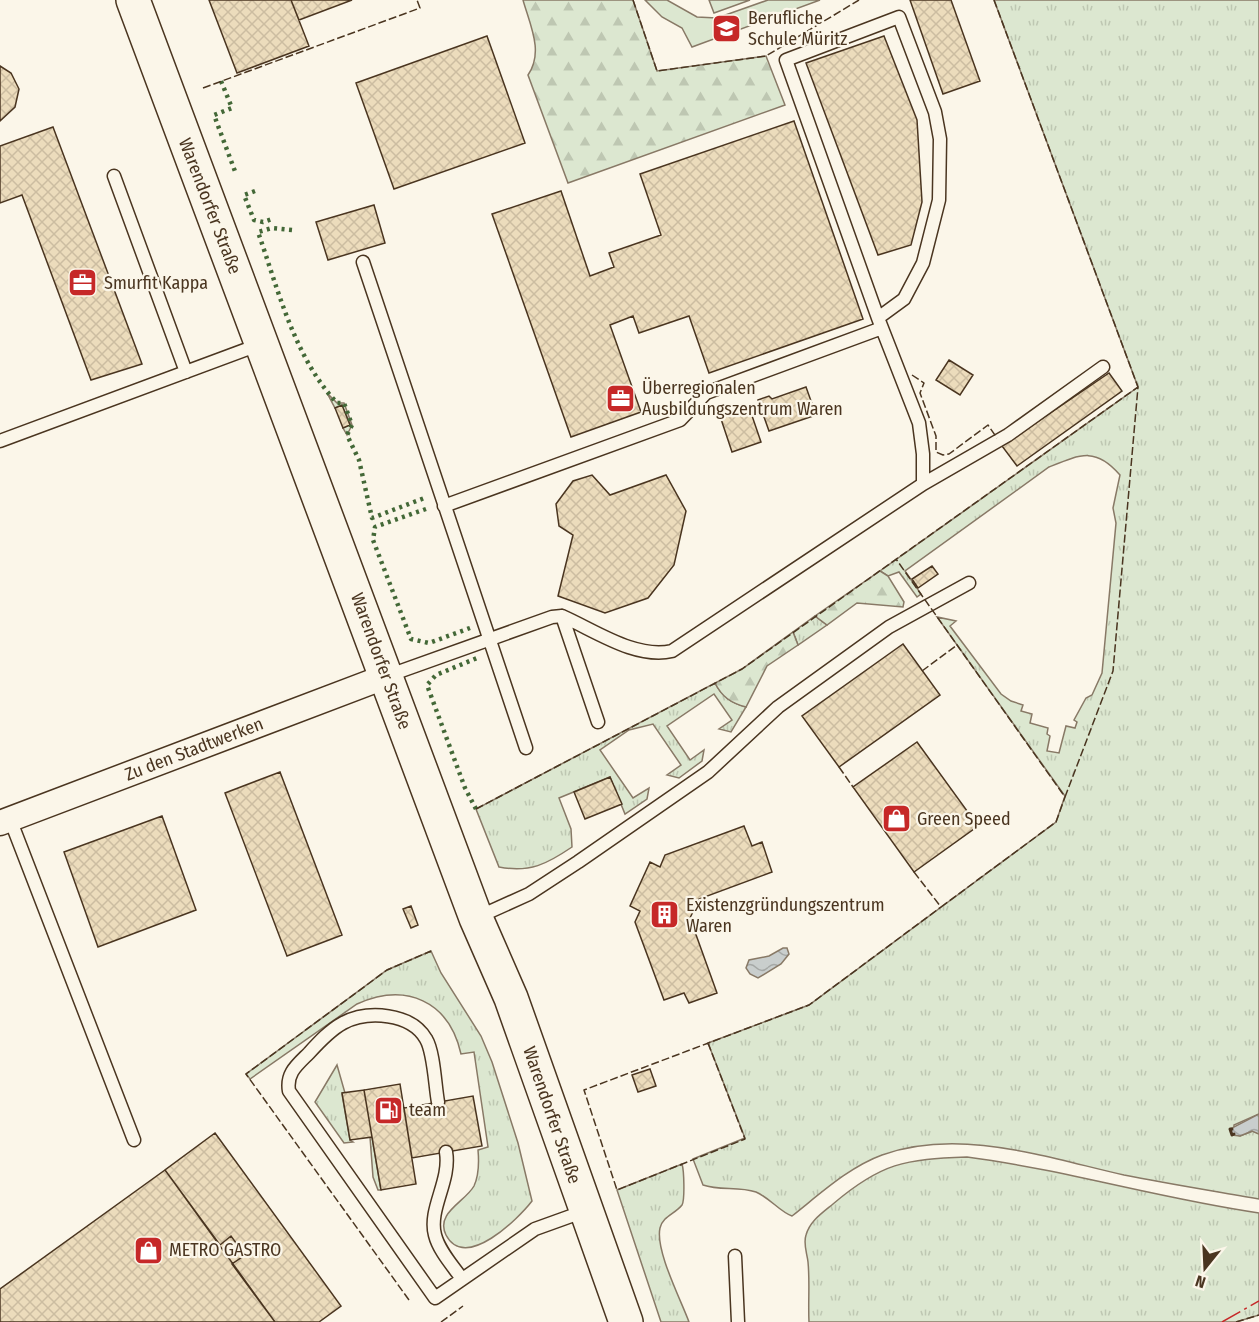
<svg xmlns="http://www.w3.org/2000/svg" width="1259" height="1322" font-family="'Fira Sans Condensed',sans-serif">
  <defs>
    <pattern id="grass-tufts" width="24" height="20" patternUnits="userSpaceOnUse" patternTransform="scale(1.5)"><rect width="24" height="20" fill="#dce7d0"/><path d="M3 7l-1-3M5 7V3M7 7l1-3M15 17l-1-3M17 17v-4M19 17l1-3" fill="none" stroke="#bec7b2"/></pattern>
    <pattern id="forest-firs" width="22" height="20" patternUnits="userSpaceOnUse" patternTransform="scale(1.5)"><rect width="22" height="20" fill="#dce7d0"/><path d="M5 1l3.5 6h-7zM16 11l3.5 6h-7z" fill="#bec7b2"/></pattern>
    <pattern id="water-waves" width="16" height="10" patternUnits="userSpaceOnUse" patternTransform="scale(1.5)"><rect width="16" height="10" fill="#c9cecd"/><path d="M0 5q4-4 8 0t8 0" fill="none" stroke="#a5a8a6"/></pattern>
    <pattern id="building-cross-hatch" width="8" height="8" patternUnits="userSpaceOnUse" patternTransform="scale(1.5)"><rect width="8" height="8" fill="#ecdcbc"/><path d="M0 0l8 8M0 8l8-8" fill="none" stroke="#ccbda1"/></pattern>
  </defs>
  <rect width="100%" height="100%" fill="#fbf6e9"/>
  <path fill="url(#grass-tufts)" stroke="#887966" stroke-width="1.5" d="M994 0H1259V1114L1234 1125V1134L1240 1136 1253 1131 1259 1134V1199C1214 1191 1169 1184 1124 1175 1048 1158 960 1127 882 1155 849 1167 820 1194 792 1216 780 1212 770 1198 756 1192 738 1186 720 1191 703 1185L693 1159 745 1138 708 1043 809 1005 1056 822 1065 796 937 617 956 621 950 626 1001 694 1011 701 1023 705 1021 711 1032 714 1030 723 1048 728 1047 734 1050 736 1047 751 1059 753 1066 726 1075 728 1077 722 1074 720 1086 698 1092 695 1102 673 1116 523 1113 508 1120 475C1096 447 1081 454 1049 467L905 571 921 594 917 597 899 572 888 576 880 571 1138 387Z
    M327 393 337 403H344L352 425 347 435 343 428 350 424 342 406 335 408Z
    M815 616 827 625 798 645 793 632Z
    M715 683C722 697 731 703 746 707L731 732 719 729 732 720 714 694 667 726 690 760 704 750 702 761 679 778 667 775 681 765 653 724 629 730 600 750 633 798 649 788 647 799 625 814 610 777 559 798 571 829 572 847C547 864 530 873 499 867L476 809Z
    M431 951 441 973 481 1036 492 1062 518 1143 532 1201C519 1218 465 1272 446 1235 435 1213 465 1202 474 1186 479 1175 479 1161 478 1150L488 1147 474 1052 461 1054C449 1001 406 982 357 1004L250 1079 246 1074 387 970Z
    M337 1065 345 1093 342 1094 350 1140 353 1142 344 1143 315 1102Z
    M370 1137H372L381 1190H378L373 1177Z
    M967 1157C1066 1170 1161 1199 1259 1213V1315L1236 1322H809C808 1302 810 1282 808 1262 807 1253 803 1244 806 1235 810 1221 822 1213 833 1204 881 1163 905 1159 967 1157Z
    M682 1164C684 1170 685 1200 682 1205 675 1214 663 1216 660 1228 655 1250 681 1300 689 1322H661L617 1190Z"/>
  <path fill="url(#forest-firs)" stroke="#887966" stroke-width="1.5" d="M523 0H633L657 71 766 56 785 105 568 183 528 75C544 52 530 25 523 0Z
    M880 571 888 576 904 602 903 607 857 603 827 625 815 616Z
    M793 632 798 645 767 666 746 707C731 703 722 697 715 683L742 669Z"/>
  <path fill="#dce7d0" stroke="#887966" stroke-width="1.5" d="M645 0H667L697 17 717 18 768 0H820L692 47 682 28 662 17Z
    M709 0H750L714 13Z"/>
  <path fill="url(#water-waves)" stroke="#887966" stroke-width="1.5" d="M783 948H787L789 954 781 964 758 978 750 974 746 968 749 960 769 956Z
    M1259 1114V1134L1252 1131 1240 1136 1232 1135 1230 1129Z"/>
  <path fill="url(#building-cross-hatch)" stroke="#4a3520" stroke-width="1.5" d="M209 0H291L309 46 237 73Z
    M291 0H352L299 20Z
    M910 0H951L980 81 943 94Z
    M487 36 525 143 394 189 356 83Z
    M884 36 917 120 922 202 911 245 878 255 806 63Z
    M0 66 11 73 19 89 15 107 0 121Z
    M794 121 863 319 709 373 689 316 639 333 633 316 610 325 641 412 571 437 492 214 561 191 590 276 614 267 609 253 661 235 640 174Z
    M53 127 142 364 91 380 22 195 0 203V146Z
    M374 205 385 243 328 260 316 222Z
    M949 360 973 375 960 395 936 380Z
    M1109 373 1122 391 1017 466 1002 446Z
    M806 387 816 415 769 431 758 400 769 396 772 399Z
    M342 405 350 425 343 428 335 408Z
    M749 407 761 442 732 452 720 416Z
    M592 475 610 495 666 475 686 511 674 565 648 598 605 613 558 596 573 535 559 526 556 504 573 481Z
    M932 566 938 574 918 588 912 579Z
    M903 644 940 695 839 767 802 716Z
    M917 742 978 826 914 872 853 787Z
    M280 772 342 935 287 956 225 793Z
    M610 777 622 804 585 819 574 792Z
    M162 816 196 910 98 947 64 852Z
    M744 826 752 846 762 842 772 872 699 899 690 918 717 993 689 1003 684 993 664 1000 635 922 640 911 630 906 650 862 660 867 665 855Z
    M411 906 418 925 411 928 403 909Z
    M650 1069 656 1086 638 1092 632 1075Z
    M400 1084 416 1184 381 1190 364 1090Z
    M364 1090 372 1137 350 1140 342 1093Z
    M473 1096 482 1146 412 1158 404 1108Z
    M215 1133 341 1306 319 1322H275L165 1170Z
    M165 1170 220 1245 231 1236 245 1255 232 1264 275 1322H0V1289Z"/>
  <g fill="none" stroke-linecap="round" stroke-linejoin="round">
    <defs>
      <path id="service" d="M114 176 186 372
        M363 262 526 748
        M878 318 904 299 923 263 939 200 940 139 935 112 899 17 786 60 878 318 919 423 923 454V484
        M0 441 261 344
        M444 506 680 420 706 393 882 328
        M562 616 598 722
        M387 676 552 617 562 616C596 631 635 659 672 651L923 484 1008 435 1103 367
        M10 819 134 1140
        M478 917 529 894 578 862 708 772 778 707 889 627 969 583
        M438 1102C435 1086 434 1052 426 1039 411 1013 368 1010 343 1023 330 1030 319 1042 309 1053 297 1065 286 1073 289 1091L435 1298 535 1229 585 1211
        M446 1152C451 1181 428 1209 435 1235 439 1251 453 1266 462 1279
        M735 1256 738 1322"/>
      <path id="minor" d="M0 823 387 676"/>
      <path id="secondary" d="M133 0 476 918 511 998 626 1322"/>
    </defs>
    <use href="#service" stroke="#4a3520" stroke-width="15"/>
    <use href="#minor" stroke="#4a3520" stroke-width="27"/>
    <use href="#secondary" stroke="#4a3520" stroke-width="36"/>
    <use href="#service" stroke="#fbf6e9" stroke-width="12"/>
    <use href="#minor" stroke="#fbf6e9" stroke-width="24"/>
    <use href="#secondary" stroke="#fbf6e9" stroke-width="33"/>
    <path stroke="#436837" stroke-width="4.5" stroke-dasharray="3 4.5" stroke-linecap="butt" d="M221 81 232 108 214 115 236 174
      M255 191 244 195 254 220 263 222 272 219
      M292 230 272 228 258 232C278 289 294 357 337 403H344L352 425 347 435 359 460 372 518 427 497
      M426 509 375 527 373 540 411 639 429 643 470 628
      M476 809 465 788 427 685 436 675 477 658"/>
    <path stroke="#4a3520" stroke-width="1.5" stroke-dasharray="8 3" stroke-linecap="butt" d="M633 0 657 71 766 56 859 0
      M994 0 1138 387
      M203 88 420 8 417 0
      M912 375 924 383 920 393 936 436V452L943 455 949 454 988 425 997 438
      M922 671 957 645
      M839 767 853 787
      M476 809 742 669 1138 387 1113 671 1065 797 896 559
      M914 872 941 907 1056 822 1065 797
      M708 1043 745 1139 617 1190 584 1090 809 1005 941 907
      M409 1300 246 1074 387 970 431 951
      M441 1322 463 1306
      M1236 1322 1259 1315"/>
    <path stroke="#4a3520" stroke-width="3" d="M1232 1129H1230L1232 1135 1234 1134"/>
    <path stroke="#c62828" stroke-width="1.5" stroke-dasharray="21 4.5 3 4.5" stroke-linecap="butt" d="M1222 1322 1259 1301"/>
  </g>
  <defs>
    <symbol id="school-square" viewBox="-11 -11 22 22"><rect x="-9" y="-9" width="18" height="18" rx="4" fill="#c62828" stroke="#fbf6e9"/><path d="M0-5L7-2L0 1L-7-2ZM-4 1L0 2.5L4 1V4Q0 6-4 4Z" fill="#fff"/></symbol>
    <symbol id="office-square" viewBox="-11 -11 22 22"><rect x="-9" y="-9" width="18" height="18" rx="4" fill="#c62828" stroke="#fbf6e9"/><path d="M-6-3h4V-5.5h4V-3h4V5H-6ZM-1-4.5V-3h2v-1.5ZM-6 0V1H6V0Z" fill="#fff"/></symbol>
    <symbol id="shop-square" viewBox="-11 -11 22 22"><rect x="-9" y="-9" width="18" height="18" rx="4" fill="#c62828" stroke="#fbf6e9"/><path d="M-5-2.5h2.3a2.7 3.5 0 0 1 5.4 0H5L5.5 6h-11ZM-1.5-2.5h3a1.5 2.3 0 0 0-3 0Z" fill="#fff"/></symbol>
    <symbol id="building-square" viewBox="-11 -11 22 22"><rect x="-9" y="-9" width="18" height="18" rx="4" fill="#c62828" stroke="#fbf6e9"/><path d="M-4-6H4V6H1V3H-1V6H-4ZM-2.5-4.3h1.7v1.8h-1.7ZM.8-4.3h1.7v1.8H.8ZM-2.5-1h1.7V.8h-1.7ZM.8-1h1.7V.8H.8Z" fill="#fff"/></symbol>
    <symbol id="fuel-square" viewBox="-11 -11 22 22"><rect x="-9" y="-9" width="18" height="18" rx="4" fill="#c62828" stroke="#fbf6e9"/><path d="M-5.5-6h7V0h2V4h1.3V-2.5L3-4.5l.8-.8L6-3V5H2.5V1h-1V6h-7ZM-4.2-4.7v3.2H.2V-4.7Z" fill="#fff"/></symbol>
  </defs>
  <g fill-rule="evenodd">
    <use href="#school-square" x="710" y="12" width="33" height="33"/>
    <use href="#office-square" x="66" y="266" width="33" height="33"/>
    <use href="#office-square" x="604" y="382" width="33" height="33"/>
    <use href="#shop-square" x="880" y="802" width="33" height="33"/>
    <use href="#building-square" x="648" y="898" width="33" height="33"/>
    <use href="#fuel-square" x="372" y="1094" width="33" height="33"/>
    <use href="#shop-square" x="132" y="1234" width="33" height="33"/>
  </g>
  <g text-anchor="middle" stroke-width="4.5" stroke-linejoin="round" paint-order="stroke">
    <g font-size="18" fill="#4a3520" stroke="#fbf6e9" text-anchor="start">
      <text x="748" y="24">Berufliche<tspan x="748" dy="21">Schule Müritz</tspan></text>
      <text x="104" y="289">Smurfit Kappa</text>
      <text x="642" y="394">Überregionalen<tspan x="642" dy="21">Ausbildungszentrum Waren</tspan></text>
      <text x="917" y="825">Green Speed</text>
      <text x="686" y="911">Existenzgründungszentrum<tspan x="686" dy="21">Waren</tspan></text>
      <text x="409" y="1116">team</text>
      <text x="169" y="1256">METRO GASTRO</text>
    </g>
    <g font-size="18" fill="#4a3520" stroke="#fbf6e9">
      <text transform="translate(210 206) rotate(69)" y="6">Warendorfer Straße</text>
      <text transform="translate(381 661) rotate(70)" y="6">Warendorfer Straße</text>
      <text transform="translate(194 749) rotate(-21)" y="6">Zu den Stadtwerken</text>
      <text transform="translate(552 1115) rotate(71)" y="6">Warendorfer Straße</text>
    </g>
  </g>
  <g transform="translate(1205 1268) rotate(198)" stroke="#fbf6e9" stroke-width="4.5" paint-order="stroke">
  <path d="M0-4.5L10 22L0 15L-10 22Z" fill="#4a3520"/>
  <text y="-9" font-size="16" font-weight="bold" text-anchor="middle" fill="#4a3520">N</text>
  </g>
</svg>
